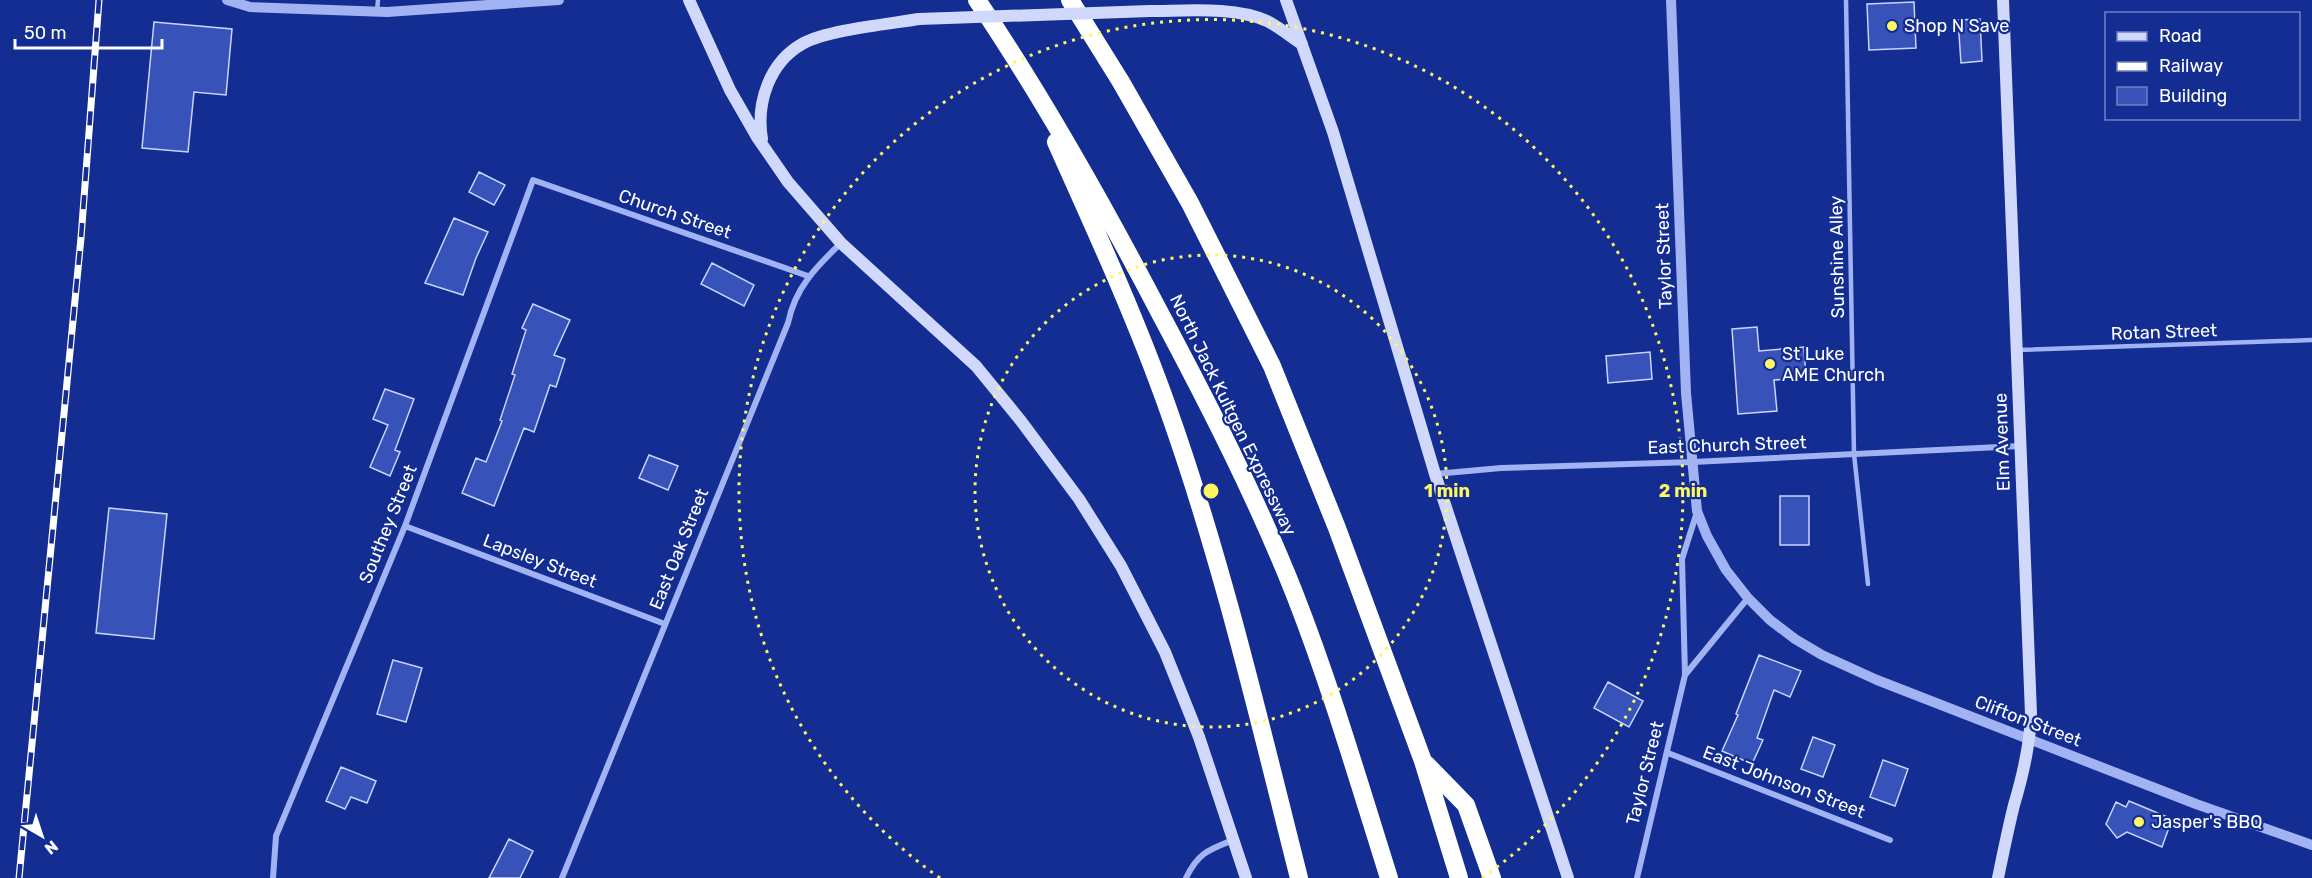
<svg xmlns="http://www.w3.org/2000/svg" width="2312" height="878" font-family="Rubik,sans-serif">
  <rect width="100%" height="100%" fill="#132d93"/>
  <path fill="#3753ba" stroke="#c9d4fd" stroke-width="1.5" d="M1914 2 1916 48 1869 50 1867 4Z
    M1980 19 1982 61 1961 63 1958 20Z
    M154 22 232 29 226 95 194 92 188 152 142 148Z
    M479 172 505 185 494 205 469 192Z
    M454 218 488 232 476 258 463 295 425 283Z
    M712 263 754 285 744 306 701 284Z
    M533 304 570 320 554 355 565 359 556 387 550 385 534 432 524 428 494 506 462 493 476 458 486 462 502 421 500 420 515 375 512 374 526 330 522 328Z
    M1757 327 1759 351 1804 347 1806 378 1774 380 1777 411 1738 414 1732 329Z
    M1650 352 1652 379 1608 383 1606 356Z
    M385 389 414 399 395 450 400 452 390 476 370 467 388 425 373 419Z
    M649 455 678 466 668 490 639 478Z
    M1780 496H1809V545H1780Z
    M109 508 167 514 154 639 96 633Z
    M1759 655 1801 671 1790 697 1774 690 1757 738 1763 740 1752 764 1722 751 1738 715 1736 714Z
    M393 660 422 668 406 722 377 714Z
    M1608 682 1643 701 1629 727 1594 708Z
    M1813 737 1835 745 1823 777 1801 769Z
    M1883 760 1908 769 1895 806 1870 797Z
    M341 767 376 781 367 803 351 797 345 809 326 801Z
    M2129 801 2172 819 2162 847 2127 832 2117 838 2106 824 2116 802 2126 807Z
    M509 839 533 851 520 878H489Z"/>
  <g fill="none" stroke-linecap="round" stroke-linejoin="round">
    <path stroke="#a1b3f2" stroke-width="4.5" d="M1846 0 1854 454 1868 584
      M377 11 378 0
      M2019 350 2312 340"/>
    <path stroke="#a1b3f2" stroke-width="6" d="M1435 474 1501 468 1693 462 2020 446
      M405 526 665 624
      M1685 675 1682 559 1697 512
      M1668 753 1890 840
      M273 878 276 836 405 526 533 180 808 276
      M562 878 788 323C795 288 816 267 841 243
      M1186 878C1198 853 1208 850 1233 840
      M1637 878 1685 675 1748 598"/>
    <path stroke="#a1b3f2" stroke-width="10" d="M227 0 250 7 387 12 559 0
      M1671 0 1686 393 1697 511 1707 536 1726 570 1748 598 1770 620 1795 639 1822 655 1877 680 2196 804 2312 845"/>
    <path stroke="#d0d9fc" stroke-width="12" d="M689 0 730 90 757 137 788 182 841 243 976 366 1021 421 1079 499 1121 566 1165 652 1199 737 1246 878
      M1286 0 1333 132 1435 474 1568 878
      M1150 11C1184 11 1235 6 1267 21 1279 27 1291 37 1302 44
      M762 139C756 103 769 63 802 44 827 30 889 24 919 19
      M1998 878C2003 854 2008 829 2014 805 2023 775 2030 746 2031 714L2003 0"/>
    <path stroke="#fff" stroke-width="18" d="M977 0C1046 102 1105 208 1162 317 1210 407 1257 499 1295 595 1331 687 1359 783 1389 878
      M1070 0 1121 82 1190 203 1272 366 1337 528 1423 761 1459 878
      M1056 142C1095 229 1135 316 1167 406 1222 560 1259 720 1299 878
      M1426 764 1466 805 1492 878"/>
    <defs>
      <path id="rail" d="M19 878 81 238 99 0"/>
    </defs>
    <use href="#rail" stroke="#fff" stroke-width="7"/>
    <use href="#rail" stroke="#132d93" stroke-width="4.5" stroke-dasharray="14" stroke-linecap="butt"/>
    <path stroke="#d0d9fc" stroke-width="12" d="M919 19 1150 11"/>
  </g>
  <g fill="none" stroke="#fff662" stroke-width="3" stroke-dasharray="3 6">
    <circle cx="1211" cy="491" r="236"/>
    <path d="M940 878A472 472 0 1 1 1482 878"/>
  </g>
  <g fill="#fff662" stroke="#132d93" stroke-width="2">
    <circle cx="1892" cy="26" r="6"/>
    <circle cx="1770" cy="364" r="6"/>
    <circle cx="2139" cy="822" r="6"/>
  </g>
  <g text-anchor="middle" stroke-width="4.5" stroke-linejoin="round" paint-order="stroke">
    <g font-size="18" fill="#fff" stroke="#132d93" text-anchor="start">
      <text x="1904" y="32">Shop N Save</text>
      <text x="1782" y="360">St Luke<tspan x="1782" dy="21">AME Church</tspan></text>
      <text x="2151" y="828">Jasper's BBQ</text>
    </g>
    <g font-size="18" fill="#fff" stroke="#132d93">
      <text transform="translate(675 214) rotate(19)" y="6">Church Street</text>
      <text transform="translate(1664 256) rotate(-92)" y="6">Taylor Street</text>
      <text transform="translate(1837 257) rotate(-91)" y="6">Sunshine Alley</text>
      <text transform="translate(2164 332) rotate(-2)" y="6">Rotan Street</text>
      <text transform="translate(1233 415) rotate(64)" y="6">North Jack Kultgen Expressway</text>
      <text transform="translate(2002 442) rotate(-92)" y="6">Elm Avenue</text>
      <text transform="translate(1727 445) rotate(-2)" y="6">East Church Street</text>
      <text transform="translate(388 524) rotate(-68)" y="6">Southey Street</text>
      <text transform="translate(679 549) rotate(-68)" y="6">East Oak Street</text>
      <text transform="translate(540 561) rotate(21)" y="6">Lapsley Street</text>
      <text transform="translate(2028 721) rotate(21)" y="6">Clifton Street</text>
      <text transform="translate(1645 773) rotate(-76)" y="6">Taylor Street</text>
      <text transform="translate(1784 782) rotate(21)" y="6">East Johnson Street</text>
    </g>
  </g>
  <circle cx="1211" cy="491" r="9" fill="#fff662" stroke="#132d93" stroke-width="3"/>
  <g font-size="18" text-anchor="middle" font-weight="bold" fill="#fff662" stroke="#132d93" stroke-width="4.5" stroke-linejoin="round" paint-order="stroke">
    <text x="1447" y="497">1 min</text>
    <text x="1683" y="497">2 min</text>
  </g>
  <rect x="2105" y="12" width="195" height="108" fill="#132d93" stroke="#7181be" stroke-width="1.5"/>
  <rect x="2117" y="32" width="30" height="9" fill="#d0d9fc" stroke="#7181be" stroke-width="1.5"/>
  <text x="2159" y="42" font-size="18" fill="#ffffff">Road</text>
  <rect x="2117" y="62" width="30" height="9" fill="#ffffff" stroke="#7181be" stroke-width="1.5"/>
  <text x="2159" y="72" font-size="18" fill="#ffffff">Railway</text>
  <rect x="2117" y="87" width="30" height="18" fill="#3753ba" stroke="#7181be" stroke-width="1.5"/>
  <text x="2159" y="102" font-size="18" fill="#ffffff">Building</text>
  <g transform="translate(42 836) rotate(141)" stroke="#132d93" stroke-width="4.5" paint-order="stroke">
  <path d="M0-4.5L10 22L0 15L-10 22Z" fill="#ffffff"/>
  <text y="-9" font-size="16" font-weight="bold" text-anchor="middle" fill="#ffffff">N</text>
  </g>
  <path d="M15 39v9h147v-9" fill="none" stroke="#ffffff" stroke-width="3"/>
  <text x="24" y="39" font-size="18" fill="#ffffff" stroke="#132d93" stroke-width="4.5" paint-order="stroke">50 m</text>
</svg>
